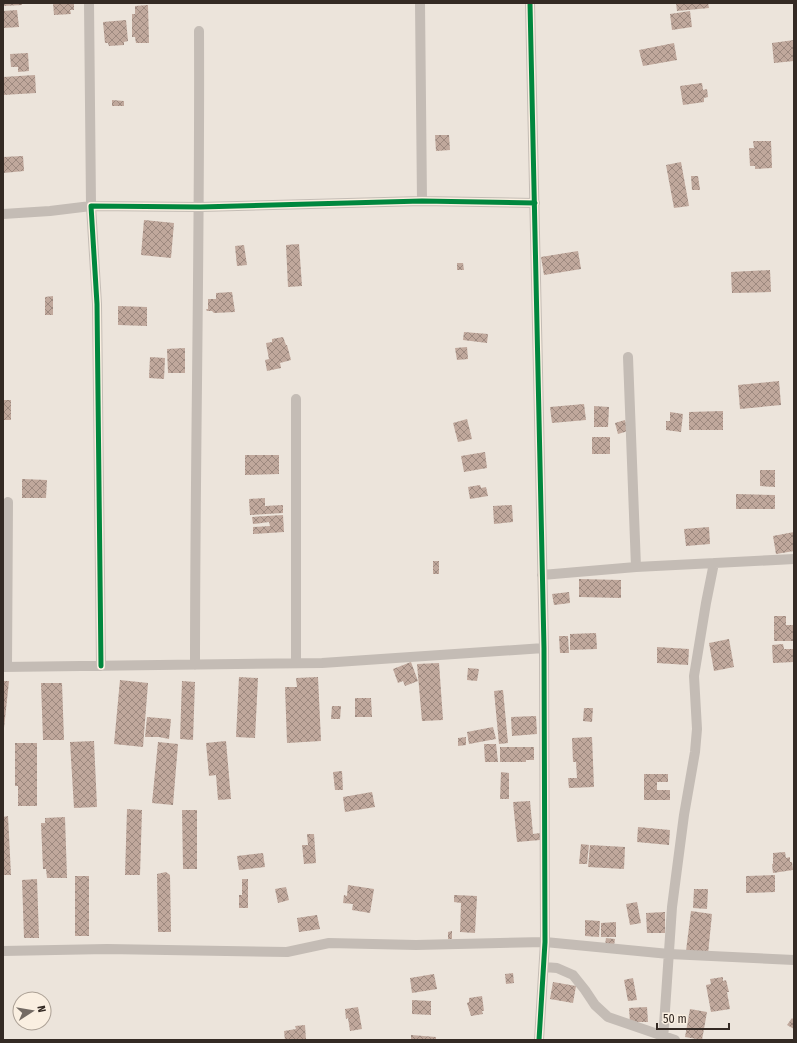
<svg xmlns="http://www.w3.org/2000/svg" width="797" height="1043" font-family="'Fira Sans Condensed',sans-serif">
  <defs>
    <pattern id="building-cross-hatch" width="8" height="8" patternUnits="userSpaceOnUse"><rect width="8" height="8" fill="#c0a89c"/><path d="M0 0l8 8M0 8l8-8" fill="none" stroke="#9d897f"/></pattern>
  </defs>
  <rect width="100%" height="100%" fill="#ece4db"/>
  <path fill="url(#building-cross-hatch)" d="M3 3H22V5L3 6Z
    M53 3H74V10H70L71 14 54 15Z
    M676 3H708L709 8 677 11Z
    M148 5 149 43H136L135 37H132V14H135V6Z
    M17 10 19 27 3 28V11Z
    M690 11 692 27 672 30 670 14Z
    M126 20 128 41 124 42V45L109 46 108 43H105L103 22Z
    M794 40V61L774 63 772 43Z
    M674 43 677 60 643 66 639 50Z
    M28 53 29 71 18 72V67H11L10 54Z
    M35 75 36 93 3 95V77Z
    M702 83 703 90 707 89 708 97 704 98V102L683 105 680 86Z
    M112 100 124 101V106H112Z
    M435 135H449L450 150 436 151Z
    M753 141H771L772 168 755 169V166H750L749 148H754Z
    M23 156 24 171 3 173V157Z
    M681 162 689 206 674 208 666 165Z
    M691 176H698L700 190H692Z
    M144 220 174 223 171 258 141 255Z
    M299 244 302 286 288 287 286 245Z
    M244 245 247 265 237 266 235 246Z
    M578 251 581 269 544 275 541 257Z
    M457 263H463L464 270H457Z
    M770 270 771 292 732 293 731 272Z
    M232 292 235 312 214 313 212 311H207L206 309H208V299H216V293Z
    M53 296V315H45V297Z
    M118 306 147 307V326L118 325Z
    M464 332 488 334 487 343 463 340Z
    M283 337 286 345H287L291 360 280 363 281 368 267 371 265 360 269 359 266 343 272 342V339Z
    M467 347 468 359 457 360 455 348Z
    M185 348V373H168L167 349Z
    M150 357 165 358 164 379 149 378Z
    M779 381 781 405 740 409 738 385Z
    M3 400H11V420H4Z
    M584 404 586 420 552 423 550 407Z
    M594 406 609 407 608 427H594Z
    M723 411V430H689V412Z
    M670 412 683 414 681 432 666 430V421H670Z
    M467 419 472 439 458 442 453 423Z
    M625 420 628 431 618 434 615 423Z
    M592 437H610V454H592Z
    M485 452 487 468 464 472 461 456Z
    M245 455H279V474L245 475Z
    M760 470H775V487L760 486Z
    M22 479 47 480 46 498H22Z
    M480 485 481 488 486 487 488 496 470 499 468 487Z
    M736 494 775 495V509H736Z
    M265 498V506L283 505V513L250 515 249 499Z
    M512 505 513 522 494 524 493 506Z
    M283 515 284 532 253 534V527L270 526 269 522 253 524 252 517Z
    M709 527 710 544 686 546 684 529Z
    M794 532V551L776 554 773 536Z
    M433 561H439V574H433Z
    M579 579 621 580V598L579 597Z
    M569 592 570 603 554 605 552 594Z
    M774 616H786V625H794V641H774Z
    M596 633 597 649 570 650V634Z
    M559 636H568L569 653H560Z
    M729 639 734 667 714 671 709 643Z
    M783 644 784 649H794V662L773 663 772 645Z
    M657 647 689 649 688 665 657 663Z
    M411 662 418 681 405 686 403 681 398 683 393 669Z
    M439 663 443 720 422 721 417 664Z
    M468 668 479 669 477 681 467 680Z
    M239 677 258 678 255 738 236 737Z
    M318 677 321 741 287 743 285 687H297L296 678Z
    M120 680 148 683 143 747 114 744Z
    M3 681H9L4 728H3Z
    M182 681 195 682 193 740 180 739Z
    M41 683H62L64 740H43Z
    M503 690 508 743 499 744 494 691Z
    M355 698H371L372 717H355Z
    M332 706H341L340 719H331Z
    M584 708H593L592 722 583 721Z
    M536 716 537 734 512 736 511 717Z
    M147 717 171 719 169 739 159 737H145Z
    M493 727 496 739 469 744 467 732Z
    M466 737V745L458 746V738Z
    M592 737 594 787 569 788 568 778H577L576 762H573L572 738Z
    M94 741 97 807 74 808 70 742Z
    M226 741 231 799 218 800 216 775 209 776 206 743Z
    M158 742 178 744 173 805 152 803Z
    M15 743H37V806H18V786H15Z
    M484 744H496L498 762H485Z
    M500 747H534V760H526V762H500Z
    M342 771 343 790H335L333 772Z
    M501 772 509 773V799H500Z
    M644 774H668V782H657V790H670V800H644Z
    M372 792 375 807 345 812 343 797Z
    M530 801 533 834 540 833V840L517 842 513 802Z
    M127 809 142 810 140 875H125Z
    M182 810H197V869H183Z
    M8 816 11 875H3V817Z
    M65 817 67 878H47L46 869H43L41 823H45V818Z
    M638 827 670 830 669 845 637 842Z
    M307 834H314L316 863 304 864 302 845H308Z
    M581 844 589 845 587 864H579Z
    M590 845 625 847 624 869 588 867Z
    M785 852 786 858 790 857V862H792L793 870 773 873 772 864H773V853Z
    M263 853 265 867 239 870 237 856Z
    M166 872 170 875 171 932H158L157 874Z
    M775 875V892L746 893V876Z
    M75 876H89V936H75Z
    M37 879 39 938H24L22 880Z
    M242 879H248V908H239V895H242Z
    M348 885 374 889 370 913 352 910 353 904 343 903 344 895 347 896Z
    M286 887 289 900 278 903 275 889Z
    M694 889H708L707 909 693 908Z
    M454 895 477 896 475 933 460 932 461 903 454 902Z
    M637 902 641 923 630 925 626 904Z
    M691 911 712 914 708 954 686 951Z
    M665 912V933H647L646 913Z
    M317 915 320 929 299 932 297 918Z
    M585 920 600 921 599 937 585 936Z
    M616 922V937H601V923Z
    M452 931V939H448V932Z
    M606 938 615 939 614 946 605 945Z
    M513 973 514 983 506 984 505 974Z
    M434 974 437 989 412 993 410 978Z
    M723 977V981L726 980 729 992H727L730 1009 711 1012 706 985 711 984 710 979Z
    M633 978 637 1000 628 1001 624 980Z
    M553 982 576 986 573 1003 550 999Z
    M482 996 484 1011H482L483 1014 471 1016 467 1003 469 1002V998Z
    M412 1000 431 1001V1015L412 1014Z
    M358 1007 362 1029 350 1031 348 1018 346 1019 345 1009Z
    M647 1007 648 1022H630L629 1008Z
    M690 1009 707 1012 702 1040 685 1037Z
    M792 1018 794 1020V1029L787 1025Z
    M305 1025 306 1040H285L284 1031 296 1029 295 1026Z
    M411 1035 436 1037V1040H411Z"/>
  <g fill="none" stroke-linecap="round" stroke-linejoin="round">
    <path stroke="#c4bcb5" stroke-width="10" d="M420 3 422 201
      M530 3 544 648 545 942 539 1040
      M3 214 50 211 91 206 89 3
      M628 357 636 567
      M296 399V663
      M542 575 636 567 794 559
      M195 665C195 454 200 242 199 31
      M101 666 97 304 91 206 200 207 422 201 535 203
      M3 667 322 663 544 648
      M7 667 8 502
      M3 951 107 949 287 952 329 943 416 945 545 942 669 954 794 960
      M544 967 557 968 573 975 585 990 595 1005 608 1017 675 1040
      M663 1040 672 907 684 815 695 752 697 729 694 676 706 603 714 563"/>
    <defs>
      <path id="cycleway" d="M530 3 544 648 545 942 539 1040
        M101 666 97 304 91 206 200 207 422 201 535 203"/>
    </defs>
    <use href="#cycleway" stroke="#faefe1" stroke-width="8"/>
    <use href="#cycleway" stroke="#00873e" stroke-width="5"/>
  </g>
  <rect width="797" height="1043" fill="none" stroke="#342a24" stroke-width="8"/>
  <g transform="translate(32 1011) rotate(78)"><circle r="19" fill="#faefe1" stroke="#aba095"/>
  <path d="M0-3L7 15L0 10L-7 15Z" fill="#746b64"/>
  <text y="-6" font-size="11" font-weight="bold" text-anchor="middle" fill="#342a24">N</text>
  </g>
  <path d="M657 1023v6h72v-6" fill="none" stroke="#342a24" stroke-width="2"/>
  <text x="663" y="1023" font-size="12" fill="#342a24" stroke="#faefe1" stroke-width="3" paint-order="stroke">50 m</text>
</svg>
